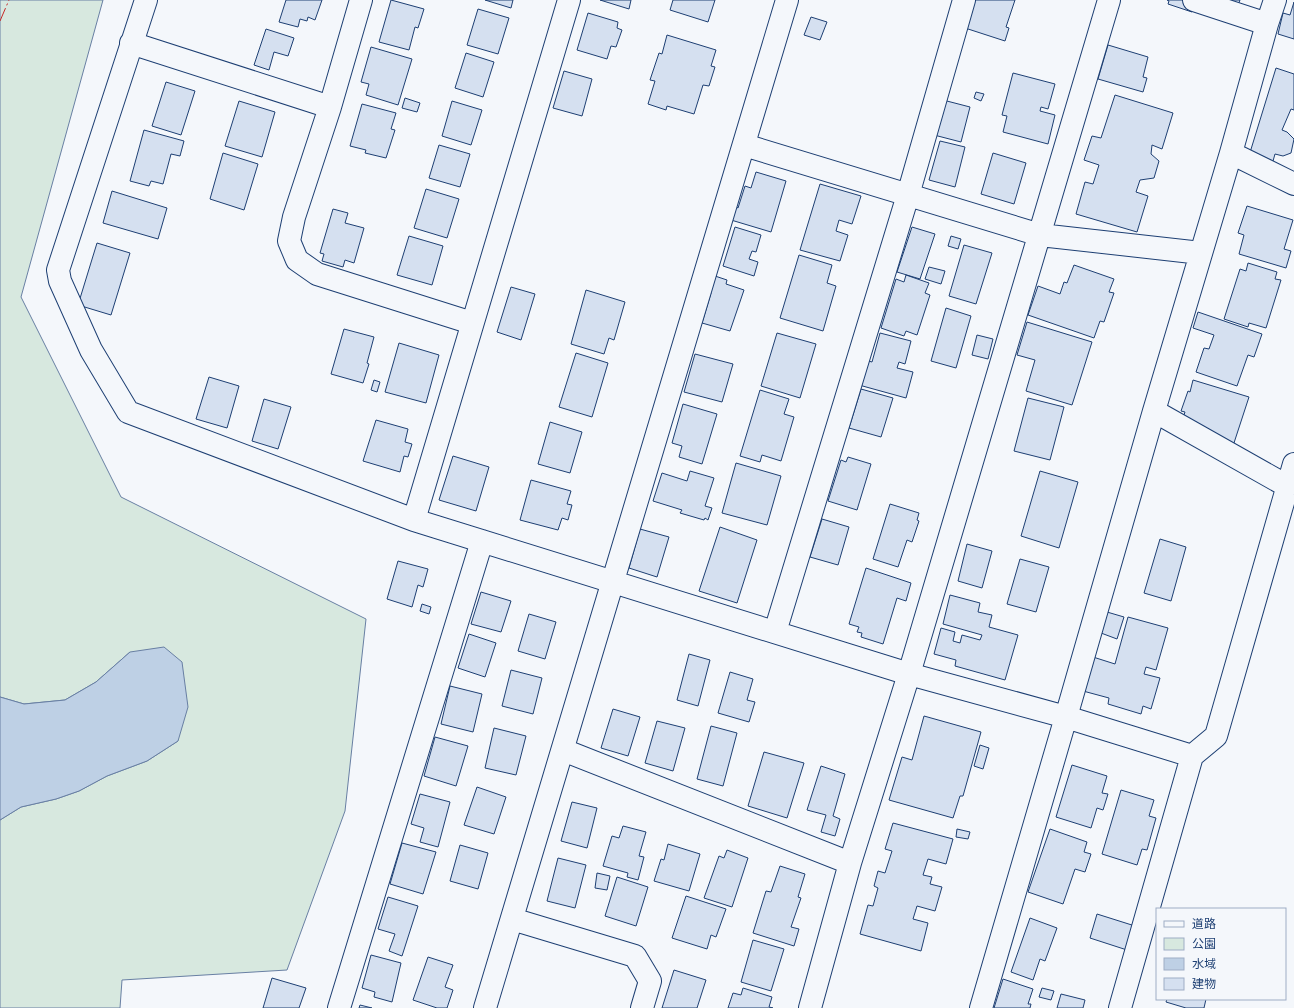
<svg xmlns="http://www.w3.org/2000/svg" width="1294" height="1008" font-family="Helvetica,'Noto Sans JP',sans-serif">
  <rect width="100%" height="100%" fill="#f4f7fb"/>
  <path fill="#d7e8df" stroke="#687fa3" d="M0 0H103L21 297 121 497 366 619 345 811 287 970 122 980 120 1008H0V820L21 807 56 799 79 791 107 776 147 761 178 741 130 652 96 682 65 700 24 704 0 697Z"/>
  <path fill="#bed0e5" stroke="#687fa3" d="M164 647 182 662 188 707 178 741 147 761 107 776 79 791 56 799 21 807 0 820V697L24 704 65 700 96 682 130 652Z"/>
  <path fill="#d5e0f0" stroke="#1d3f73" d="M286 0H322L315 20 308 17 307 21 300 19 298 27 279 22Z
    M391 0 424 9 418 28 415 27 409 50 379 42Z
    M485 0H513L511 8Z
    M600 0H631L629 9Z
    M673 0H715L708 22 670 10Z
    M975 0H1015L1006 27 1009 28 1005 41 965 28Z
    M1167 0H1196L1192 12 1168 4 1169 1Z
    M1221 0H1240L1238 5Z
    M1294 2V39L1278 34 1283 13 1290 15Z
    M478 9 509 18 498 54 467 45Z
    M588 13 618 22 617 28 622 30 616 47 611 46 607 59 577 50Z
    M811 17 827 22 820 40 804 35Z
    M266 29 294 38 288 56 274 52 269 70 254 65Z
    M667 35 716 50 711 66 715 67 709 86 703 85 694 114 667 106 666 110 648 104 655 81 650 80 659 53 662 54Z
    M1108 45 1148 57 1143 77 1147 78 1143 92 1098 79Z
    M371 47 412 59 398 105 366 95 369 84 361 82Z
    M466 53 494 62 483 97 455 88Z
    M1276 68 1294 74V110L1291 109 1282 130 1287 132 1294 139 1291 153 1283 156 1275 154 1271 168 1248 159Z
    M564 71 592 79 582 116 553 108Z
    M1013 73 1055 84 1048 109 1041 107 1040 111 1055 115 1048 144 1003 132 1007 116 1002 115Z
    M166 82 195 91 181 135 152 126Z
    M976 92 984 94 981 101 974 98Z
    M1115 95 1173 113 1162 149 1152 145 1151 154 1159 161 1154 178 1140 180 1136 192 1148 196 1137 232 1076 214 1085 182 1093 184 1099 165 1084 160 1092 136 1101 138Z
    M405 98 420 103 417 112 402 108Z
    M943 100 970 107 961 142 934 135Z
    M239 101 275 112 262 157 225 146Z
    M452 101 482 110 471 145 442 136Z
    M362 104 396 113 391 129 395 130 386 158 365 153 366 150 350 146Z
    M144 130 184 141 180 156 171 154 163 184 151 181 149 186 130 181Z
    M940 141 965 147 955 187 929 180Z
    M439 145 470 154 460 187 429 178Z
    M223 153 258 164 244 210 210 199Z
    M993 153 1026 163 1014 204 981 194Z
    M756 172 786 181 771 232 731 220 735 206 738 208 745 186 751 188Z
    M820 184 861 196 852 224 839 220 836 231 848 235 840 261 800 250Z
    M426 189 459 199 447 238 414 228Z
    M112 191 167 208 158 239 103 223Z
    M1247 206 1293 220 1284 249 1291 251 1286 268 1239 254 1244 235 1238 233Z
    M333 209 348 213 345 223 364 228 354 263 345 260 343 267 322 261 324 254 320 253Z
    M735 227 761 235 756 252 752 251 749 259 758 262 754 276 723 266Z
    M912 227 935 234 920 279 897 272Z
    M409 236 443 246 432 285 397 275Z
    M951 236 961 239 958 249 948 246Z
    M97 243 130 253 111 315 78 305Z
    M964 245 992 253 976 304 949 296Z
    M799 255 832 265 827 283 836 286 823 331 780 318Z
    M1248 263 1277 272 1275 279 1281 280 1266 328 1249 323 1248 327 1224 319 1240 269 1246 271Z
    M1074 265 1114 279 1109 292 1114 293 1104 322 1100 321 1094 338 1028 315 1038 286 1060 294 1064 282 1067 283Z
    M929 267 945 271 941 284 925 279Z
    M906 275 929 283 925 293 930 295 917 335 906 331 904 336 881 328 896 279 904 282Z
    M715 276 727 280 726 284 744 290 730 331 702 323 711 293 709 292Z
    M511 287 535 294 521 340 497 332Z
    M586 290 625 302 614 340 609 338 604 354 571 344Z
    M946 308 971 316 956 368 931 361Z
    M1198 312 1262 334 1254 357 1248 355 1237 386 1196 372 1204 348 1209 349 1214 335 1193 328Z
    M1027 322 1092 342 1072 405 1026 391 1035 360 1017 355Z
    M344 329 374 337 367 363 369 364 363 383 331 374Z
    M777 333 816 344 800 398 761 386Z
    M880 333 911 341 905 364 899 362 897 368 913 372 906 398 859 385 865 360 872 362Z
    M977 335 993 339 988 359 972 355Z
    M399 343 439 355 426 403 385 392Z
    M576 353 608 363 592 417 559 407Z
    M695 354 733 364 722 402 684 392Z
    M209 377 239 386 227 428 196 419Z
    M374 380 380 382 377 392 371 390Z
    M1193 380 1249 397 1232 449 1178 432 1185 412 1181 411 1188 391 1190 392Z
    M861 389 893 398 881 437 849 428Z
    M760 390 789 399 784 414 794 417 781 461 762 455 760 462 740 456Z
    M1028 398 1064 407 1050 460 1014 451Z
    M264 399 291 407 278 449 252 441Z
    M683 404 717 414 702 464 679 457 682 446 672 443Z
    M376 420 408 429 405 442 412 444 408 457 404 456 400 472 363 461Z
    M550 422 582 432 570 473 538 464Z
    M453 456 489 467 476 511 439 500Z
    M848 457 871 464 857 510 828 501 841 460 846 462Z
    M736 463 781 476 767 525 722 513Z
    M690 471 714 478 705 506 712 508 708 520 705 518 704 520 680 513 682 510 653 501 662 473 687 481Z
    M1040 471 1078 482 1059 548 1021 536Z
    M531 480 571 491 567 504 572 505 568 520 562 518 558 530 520 520Z
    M890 504 919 513 917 520 919 521 912 542 907 540 898 567 873 559Z
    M822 519 849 527 838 565 810 557Z
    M720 527 757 540 737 603 699 591Z
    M640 529 669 537 657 577 629 568Z
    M1160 539 1186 547 1171 601 1144 593Z
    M967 544 992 551 982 588 958 581Z
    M1020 559 1049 567 1036 612 1007 604Z
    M398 561 428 569 423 587 418 585 412 607 387 599Z
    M866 568 911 583 906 601 897 598 883 644 861 637 862 633 857 632 859 627 849 624Z
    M481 592 511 601 501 632 471 624Z
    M950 595 980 603 978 612 992 615 989 627 1018 635 1005 680 955 666 956 660 934 654 941 628 955 632 953 641 960 643 962 635 980 640 982 635 943 624Z
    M422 604 431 607 429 614 420 611Z
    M1107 612 1124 617 1117 639 1101 633Z
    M529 614 556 622 545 659 518 651Z
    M1128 617 1168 628 1156 670 1146 667 1144 674 1160 678 1151 709 1143 706 1141 714 1108 704 1109 698 1083 691 1093 657 1115 664Z
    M469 634 496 643 485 677 458 668Z
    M689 654 710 660 698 706 677 700Z
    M511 670 542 678 533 714 502 706Z
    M730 672 753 679 747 700 755 702 749 722 718 713Z
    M450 686 482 694 473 732 441 724Z
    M613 709 640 717 628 756 601 748Z
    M924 716 981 732 963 796H960L953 818 889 800 902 757 912 760Z
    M657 721 685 728 673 771 645 763Z
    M711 726 737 733 723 786 697 779Z
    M494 728 526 736 516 775 485 768Z
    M435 737 468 746 456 786 424 776Z
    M980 745 989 748 983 769 974 766Z
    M764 752 804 763 787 818 748 806Z
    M1072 765 1107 776 1102 793 1108 794 1103 810 1097 808 1091 828 1056 817Z
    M821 766 845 774 833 816 840 819 835 836 821 832 826 815 807 810Z
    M477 787 506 797 494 834 464 825Z
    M1121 790 1154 800 1149 816 1156 818 1147 850 1142 849 1137 865 1102 854Z
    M420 794 450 802 438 847 420 842 424 828 411 824Z
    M572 802 597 808 587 848 561 841Z
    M893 823 953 839 946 864 928 859 923 875 932 877 930 884 942 887 935 911 917 906 913 919 928 923 921 951 860 934 868 905 873 906 878 888 874 886 878 871 885 873 892 851 885 849Z
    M623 826 646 832 639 856 644 857 638 880 627 877 628 873 603 866 612 836 619 838Z
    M957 829 970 832 968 839 956 837Z
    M1050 829 1087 842 1084 852 1091 854 1085 872 1075 869 1063 904 1028 892Z
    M402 843 436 852 423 894 390 884Z
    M668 844 700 854 689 891 654 881 661 859 664 860Z
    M460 845 488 853 478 889 450 881Z
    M727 850 748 858 732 907 704 898 719 856 724 858Z
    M558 858 586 865 575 908 547 901Z
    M780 866 805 874 798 897 801 898 791 927 799 929 794 946 753 933 766 891 771 892Z
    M597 873 610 876 607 890 595 888Z
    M617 877 648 887 636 926 605 916Z
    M686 896 726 909 716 937 711 935 707 949 672 938Z
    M388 897 418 906 402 956 389 951 395 934 378 929Z
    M1097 914 1135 926 1127 950 1090 938Z
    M1030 918 1057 928 1045 961 1040 959 1033 980 1011 972Z
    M753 940 784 949 771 991 741 982Z
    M371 955 401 963 392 1002 374 997 375 992 362 988Z
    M428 957 453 965 445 987 453 990 447 1008H437L413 1000Z
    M674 970 706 980 697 1008H662Z
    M272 978 306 988 299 1008H263Z
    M1003 979 1033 989 1028 1004H1031L1030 1008H994Z
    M743 988 772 997 769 1007 773 1008H728L733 993 741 995Z
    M1042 988 1054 991 1051 1000 1039 997Z
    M1061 994 1085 1000 1083 1008H1057Z
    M1167 999H1206L1204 1008H1186L1166 1002Z
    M360 1005 372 1008H359Z"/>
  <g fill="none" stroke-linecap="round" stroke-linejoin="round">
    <defs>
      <path id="minor" d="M146 0 58 270 60 281 91 350 128 412 414 520 909 674 1066 717 1192 756
        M361 0 330 107 294 217 289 241 297 260 317 274 472 323
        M1267 24 1275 0
        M131 43 330 107
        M744 145 1040 235 1201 253
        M1231 153 1294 184
        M1154 411 1287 486
        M414 520 569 0
        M775 632 908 195 964 0
        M563 750 850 863
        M512 919 635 956 650 981 642 1008
        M339 1008 482 541
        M485 1008 787 0
        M810 1008 850 863 909 674 1109 0
        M981 1008 1066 717 1154 411 1231 153 1267 24 1194 0
        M1120 1008 1192 756 1216 736 1294 464"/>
    </defs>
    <use href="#minor" stroke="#1d3f73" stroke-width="24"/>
    <use href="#minor" stroke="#f4f7fb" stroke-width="22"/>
    <path stroke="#c62828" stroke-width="1" stroke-dasharray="14 3 2 3" stroke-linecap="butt" d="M0 21 9 0"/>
  </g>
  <rect x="1156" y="908" width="130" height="92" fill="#f4f7fb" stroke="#9eadc5"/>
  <rect x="1164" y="921" width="20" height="6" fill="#f4f7fb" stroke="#9eadc5"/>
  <text x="1192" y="928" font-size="12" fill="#1d3f73">道路</text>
  <rect x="1164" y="938" width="20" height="12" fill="#d7e8df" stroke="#9eadc5"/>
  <text x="1192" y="948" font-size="12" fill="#1d3f73">公園</text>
  <rect x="1164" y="958" width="20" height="12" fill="#bed0e5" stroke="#9eadc5"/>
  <text x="1192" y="968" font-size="12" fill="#1d3f73">水域</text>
  <rect x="1164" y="978" width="20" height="12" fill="#d5e0f0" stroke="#9eadc5"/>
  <text x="1192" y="988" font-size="12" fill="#1d3f73">建物</text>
</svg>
